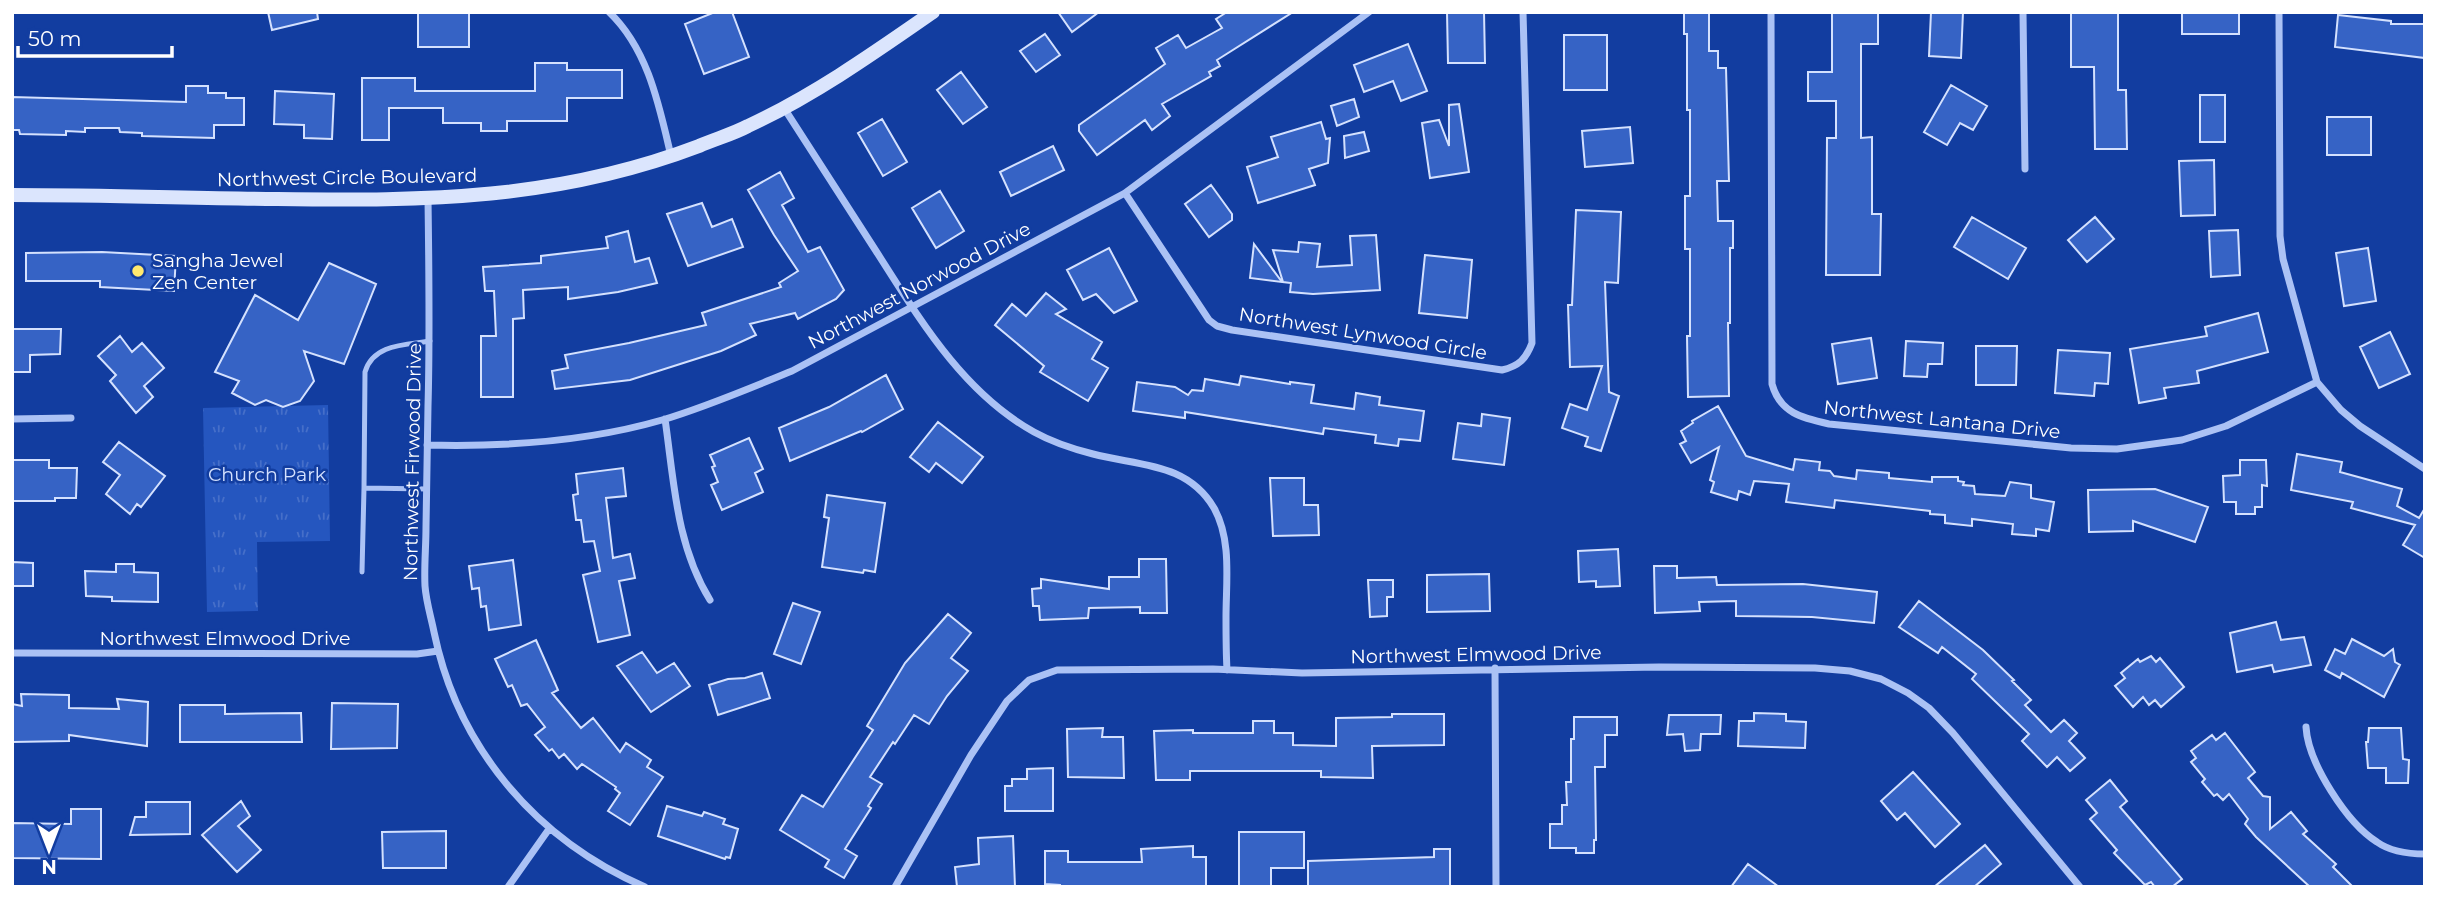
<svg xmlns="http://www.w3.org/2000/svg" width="2437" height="899" font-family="Montserrat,sans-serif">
  <defs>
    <pattern id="park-tufts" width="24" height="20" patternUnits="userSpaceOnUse" patternTransform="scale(1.75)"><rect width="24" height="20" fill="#2556bf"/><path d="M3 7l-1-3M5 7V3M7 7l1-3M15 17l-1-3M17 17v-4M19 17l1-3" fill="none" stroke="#466fc9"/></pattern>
  </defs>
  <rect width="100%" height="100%" fill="#123da0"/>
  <path fill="url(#park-tufts)" d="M328 405 330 541 257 542 258 611 207 612 203 408Z"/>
  <path fill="#3663c5" stroke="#d4e1fe" stroke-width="2" d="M268 12H317L318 19 272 30Z
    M418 12H469V47H418Z
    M715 12H732L749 57 704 74 685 24Z
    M1058 12H1099L1072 32Z
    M1227 12H1293L1217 60 1220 66 1209 72 1211 76 1162 104 1170 116 1152 130 1145 120 1097 155 1079 131V125L1165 64 1156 48 1178 35 1186 48 1222 28 1216 19Z
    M1447 12H1484L1485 63H1448Z
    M1684 12H1709V51H1718V68H1726L1729 181H1717L1718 221H1733V248H1730V323H1728L1729 396 1688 397 1687 336H1690V249H1685V196H1690V110H1687V34H1684Z
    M1832 12H1878V44H1861V138L1872 137V214H1881L1880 275H1826L1827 138H1836V101H1808V72H1832Z
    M1931 12H1963L1961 58 1929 56Z
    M2071 12H2118V90H2126L2127 149H2095L2094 67H2071Z
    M2182 12H2239V34H2182Z
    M2338 15 2391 21V24H2425V58L2335 47Z
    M1045 34 1060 55 1036 72 1020 51Z
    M1564 35H1607V90H1564Z
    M1408 44 1427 91 1401 101 1393 81 1364 92 1354 65Z
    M535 63H567V70H622V98H567V121H507V131H481V123H443V108H389V140H362V78H415V91H535Z
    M961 72 987 107 963 124 937 90Z
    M1951 85 1987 106 1973 130 1960 123 1947 145 1924 132Z
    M186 86H208V93H226V98H244V125H214V138L142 136V133L120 132 119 128H85V132L66 131V135L20 134 19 130H12L13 97 186 102Z
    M275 91 334 94 332 139 304 138V125L274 124Z
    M2200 95H2225V142H2200Z
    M1354 99 1359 117 1337 126 1331 106Z
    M1459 104 1469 172 1430 178 1422 123 1439 120 1449 146V105Z
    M2327 117H2371V155H2327Z
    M882 119 907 162 883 176 858 133Z
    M1321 122 1326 139 1330 138 1328 163 1309 169 1315 185 1258 203 1247 167 1278 157 1271 137Z
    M1630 127 1633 163 1585 167 1582 131Z
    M1364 132 1369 151 1345 158 1344 136Z
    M1053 146 1064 170 1011 196 1000 172Z
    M2214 160 2215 215 2181 216 2179 161Z
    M780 172 794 198 782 205 808 252 820 247 844 290 836 299 798 319 795 313 750 324 756 335 721 351 630 380 555 389 552 371 568 368 565 355 629 343 706 325 702 313 781 287 779 283 798 271 774 235 748 190Z
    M1211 185 1232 214V220L1209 237 1185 204Z
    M940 191 964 231 936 248 912 208Z
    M702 203 712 227 732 219 743 247 688 266 667 214Z
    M1576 210 1621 212 1618 283 1605 282 1609 392 1619 396 1601 451 1585 446 1588 437 1562 428 1570 404 1587 410 1602 366 1570 367 1568 305H1572Z
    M1972 217 2026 248 2008 279 1954 247Z
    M2095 217 2114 239 2087 262 2068 240Z
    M2238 230 2240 275 2211 277 2209 231Z
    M628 231 635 262 649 258 657 283 618 292 568 299V287L523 290 524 318 513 319V397H481V336H496L494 291H485L483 267 541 263V256L608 248 606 237Z
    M1376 235 1380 290 1313 294 1290 292 1291 283 1283 282 1273 250 1298 252 1299 242 1320 244 1317 267 1352 265 1350 236Z
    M1254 244 1282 282 1250 278Z
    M1109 248 1137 301 1114 313 1096 294 1083 300 1067 270Z
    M2368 248 2376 301 2344 306 2336 253Z
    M102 252 176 256 174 291 100 287V281H26V253Z
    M1425 255 1472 260 1467 318 1419 313Z
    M329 263 376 284 344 364 304 351 314 381 300 401 283 407 266 400 255 405 232 393 239 381 215 372 255 295 298 320Z
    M1046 293 1066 309 1056 314 1102 342 1092 359 1108 368 1088 401 1040 372 1044 366 995 325 1012 304 1026 316Z
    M2258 313 2268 352 2197 371 2199 383 2164 388 2166 398 2139 403 2130 349 2207 336 2205 327Z
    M12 329H61L60 354 30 355V372H12Z
    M2390 332 2410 374 2379 388 2360 347Z
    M120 336 132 352 142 343 164 368 144 386 153 397 136 413 110 381 116 375 98 356Z
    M1871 338 1877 378 1838 384 1832 344Z
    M1906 341 1943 343 1942 364H1928L1927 377 1904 376Z
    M1976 346H2017L2016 385H1976Z
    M2058 350 2110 353 2108 384 2095 383 2094 396 2055 393Z
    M886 375 903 409 862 432 861 431 790 461 779 428 829 407Z
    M1241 376 1290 384V382L1314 385 1311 403 1354 409 1356 393 1380 397 1379 405 1424 411 1420 441 1399 439 1398 446 1375 443 1376 435 1324 428 1323 434 1185 412V418L1133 411 1137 382 1175 387 1188 395 1192 390 1203 391 1205 379 1239 385Z
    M1718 406 1746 456 1793 470 1795 459 1820 462 1819 470 1830 471 1834 476 1856 479 1857 470 1889 473V478L1932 482V477H1958V481L1964 482 1963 485 1974 486 1975 494 2005 496 2010 482 2031 485V498L2054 502 2049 531 2036 529V536L2012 534 2013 524 1972 519V526L1945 523V515L1930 514V511L1835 500 1834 508 1786 502 1789 484 1754 481 1750 495 1739 491 1737 500 1711 492 1714 482 1710 480 1719 447 1691 463 1680 444 1686 441 1681 431 1693 423 1692 421Z
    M1482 414 1510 418 1504 465 1453 459 1458 423 1481 426Z
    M938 422 983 457 962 483 936 463 929 472 910 457Z
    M749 438 763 469 755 473 763 492 722 510 711 485 718 482 712 467 715 466 710 455Z
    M119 442 165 476 141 507 137 504 130 514 106 494 120 475 103 462Z
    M2297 454 2342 462 2340 472 2402 489 2397 506 2419 518 2425 508V558L2403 545 2415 525 2351 508 2353 502 2291 490Z
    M12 460H49V468H77L76 498H55V501H12Z
    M2240 460H2266L2267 486 2262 485V507H2255V514H2236V502H2224L2223 476 2240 475Z
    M623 468 626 496 606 498 613 558 630 554 635 578 619 581 630 635 598 642 583 575 600 571 594 541 584 542 581 520H576L573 495 578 494 576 474Z
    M1270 478H1304V505H1318L1319 535 1273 536Z
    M2155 489 2208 507 2195 542 2133 521V531L2089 532 2088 490Z
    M827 495 885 503 875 572 864 570 863 573 822 567 829 518 824 517Z
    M1618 549 1620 586 1596 587V581L1579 582 1578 551Z
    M1139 559H1166L1167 613H1140V607L1089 608 1088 618 1040 620 1039 606H1033L1032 589 1041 588V579L1109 589V577H1139Z
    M513 560 521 625 489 630 486 606 481 607 479 588 472 589 469 566Z
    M12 562 33 563V586H12Z
    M116 564H134V572L158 573V602L112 601V597L86 596 85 571 116 572Z
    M1654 566H1677V578L1716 577 1717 585 1803 584 1877 592 1874 623 1812 617 1736 616V601L1699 602 1700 611 1655 613Z
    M1489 574 1490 611 1427 612V575Z
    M1368 580H1393V597H1387V616L1370 617Z
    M1919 601 1983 650 2014 680 2012 681 2031 700 2025 705 2051 732 2064 720 2077 733 2069 741 2085 758 2070 771 2057 757 2047 767 2022 741 2029 734 1972 679 1976 674 1942 647 1938 653 1899 627Z
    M793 603 820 612 801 664 774 654Z
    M948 614 971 633 951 658 968 671 947 696 929 724 914 715 895 744 893 742 870 777 882 784 868 806 871 808 845 849 857 856 844 878 825 867 829 860 780 830 802 795 823 807 873 730 867 726 905 663Z
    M2276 622 2281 640 2304 637 2311 665 2274 672 2272 665 2237 672 2230 633Z
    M2352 639 2384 656 2393 649 2395 662 2400 665 2384 697 2342 673 2340 678 2325 670 2335 649 2345 654Z
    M536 640 558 690 552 693 581 728 593 718 620 752 626 743 651 760 647 767 663 777 630 825 608 811 620 793 615 789 616 787 582 764 577 769 564 754 559 758 552 749 549 751 535 735 545 727 527 704 521 706 512 685 508 687 495 659Z
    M642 652 657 673 674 663 690 686 651 712 617 666Z
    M2151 656 2156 662 2160 658 2184 687 2161 707 2155 700 2149 705 2143 697 2133 707 2115 686 2125 678 2121 673 2138 659 2140 662Z
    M762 673 770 698 718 715 709 685 728 679 745 678Z
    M21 694 69 695V708L119 709 117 699 148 702 147 746 69 735V741L12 742V704L22 706Z
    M332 703 398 704 397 748 331 749Z
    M180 705H225V714L301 713 302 742H180Z
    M1754 713 1786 714V721L1806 722 1805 748 1738 746 1739 721H1754Z
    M1392 714H1444V745L1372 746 1373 778 1321 777V771H1190V780H1156L1154 731 1193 730V733H1253V721H1274V733H1293V745L1336 746V718L1392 717Z
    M1669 715H1721L1720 734H1701L1700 750 1685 751 1683 734 1667 735Z
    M1574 717H1617V735H1605V767H1595L1596 840H1594V853H1576V848H1550V824H1562V805H1567L1566 782H1571V739H1574Z
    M1103 728 1102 737H1123L1124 778 1068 777 1067 729Z
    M2369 728H2401L2403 759 2409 760 2408 783H2386V768H2368L2366 742H2368Z
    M2225 733 2255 772 2248 778 2263 796 2270 797V829L2291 812 2307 831 2303 834 2336 864 2333 867 2353 887H2310L2256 837 2245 824 2248 819 2229 794 2223 800 2217 794 2214 796 2202 782 2205 779 2191 762 2196 758 2191 751 2212 735 2216 740Z
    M1053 768V811H1005V786H1012V779H1027V769Z
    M1913 772 1960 824 1935 847 1905 813 1897 820 1881 801Z
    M2110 780 2127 801 2120 807 2182 879 2172 887H2155L2151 882 2145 885 2114 853 2117 850 2090 819 2097 813 2086 800Z
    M241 801 250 816 238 826 261 850 237 872 202 835Z
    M146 802H190V834L130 835 135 817H146Z
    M667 806 702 816 704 812 725 819 723 824 738 829 730 858 726 857 725 859 658 836Z
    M71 809H101V859L12 858V823L71 824Z
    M446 831V868H383L382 832Z
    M1239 832H1304V868H1271V887H1239Z
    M1013 836 1015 887H957L955 867 979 864 978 838Z
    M1985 845 2001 864 1974 887H1934Z
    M1193 846V857H1206V887H1060V885L1045 884V851H1068V862H1142L1141 849Z
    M1434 849H1450V887H1308V861L1434 857Z
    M1748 864 1779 887H1731Z"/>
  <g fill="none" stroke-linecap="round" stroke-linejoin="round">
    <path stroke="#abc2f5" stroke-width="5" d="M427 489 364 488 365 372C373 344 405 345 430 341
      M362 572 364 488"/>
    <path stroke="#abc2f5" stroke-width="7" d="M609 12C648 49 659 105 671 156
      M1771 12 1772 384C1780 413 1802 418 1829 424L2071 448 2117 449 2182 440 2226 426 2317 382
      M2023 12 2025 169
      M2279 12 2280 236 2283 259 2317 382 2341 410 2360 426 2425 469
      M784 108C815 156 845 203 876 251 919 318 962 392 1034 432 1052 442 1073 449 1093 454 1138 466 1187 462 1214 508 1232 540 1226 582 1226 617 1226 635 1226 652 1227 670
      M1125 193 1209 320 1217 326 1232 330 1502 370C1519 366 1526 359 1532 343L1523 12
      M428 199C429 268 430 337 428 406 427 446 427 487 426 527 426 547 424 566 425 586 426 601 431 617 434 632 458 749 537 840 645 887
      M12 419 71 418
      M665 419C674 481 676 545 710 600
      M427 445C506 447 586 442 662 420 706 407 750 388 792 371L1125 193 1369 12
      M12 653 417 654 438 651
      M1495 668 1496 887
      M2306 727C2308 763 2347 823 2377 842 2391 852 2408 854 2425 854
      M508 887 549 829
      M895 887 971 755 1007 701 1029 680 1057 670 1213 669 1302 673 1659 667 1815 668 1850 671 1881 679 1908 693 1929 708 1953 733 2080 887"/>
    <path stroke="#dbe5fd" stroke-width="14" d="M12 195C100 195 189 198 277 199 427 201 557 200 699 146 715 139 733 134 748 126 813 96 874 53 933 12"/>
  </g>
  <circle fill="#ffe86e" stroke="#123da0" stroke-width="2.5" cx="138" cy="271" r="7"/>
  <g text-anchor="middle" stroke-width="5" stroke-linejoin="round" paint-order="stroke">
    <g font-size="19" fill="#fff" stroke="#123da0">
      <text transform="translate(347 177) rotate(-1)" y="7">Northwest Circle Boulevard</text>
      <text transform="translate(919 285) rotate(-28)" y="7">Northwest Norwood Drive</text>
      <text transform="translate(1363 333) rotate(9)" y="7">Northwest Lynwood Circle</text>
      <text transform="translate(1942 419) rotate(6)" y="7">Northwest Lantana Drive</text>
      <text transform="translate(412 462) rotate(-89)" y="7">Northwest Firwood Drive</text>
      <text x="225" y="645">Northwest Elmwood Drive</text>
      <text transform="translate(1476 654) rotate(-1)" y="7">Northwest Elmwood Drive</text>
    </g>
    <g font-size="19" fill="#fff" stroke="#123da0" text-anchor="start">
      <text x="152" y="267">Sangha Jewel<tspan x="152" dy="22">Zen Center</tspan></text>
    </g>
    <g font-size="19" fill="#d4e1fe" stroke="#123da0">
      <text x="267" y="481">Church Park</text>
    </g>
  </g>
  <rect width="2437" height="899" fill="none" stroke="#ffffff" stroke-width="28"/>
  <g transform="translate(49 850) rotate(180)" stroke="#123da0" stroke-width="5" paint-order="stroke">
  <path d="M0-5L12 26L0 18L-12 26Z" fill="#ffffff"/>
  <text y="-10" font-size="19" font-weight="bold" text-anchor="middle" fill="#ffffff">N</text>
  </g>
  <path d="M18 46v10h154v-10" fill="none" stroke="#ffffff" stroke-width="3.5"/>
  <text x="28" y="46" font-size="21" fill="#ffffff" stroke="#123da0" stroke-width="5" paint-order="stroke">50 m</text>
</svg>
